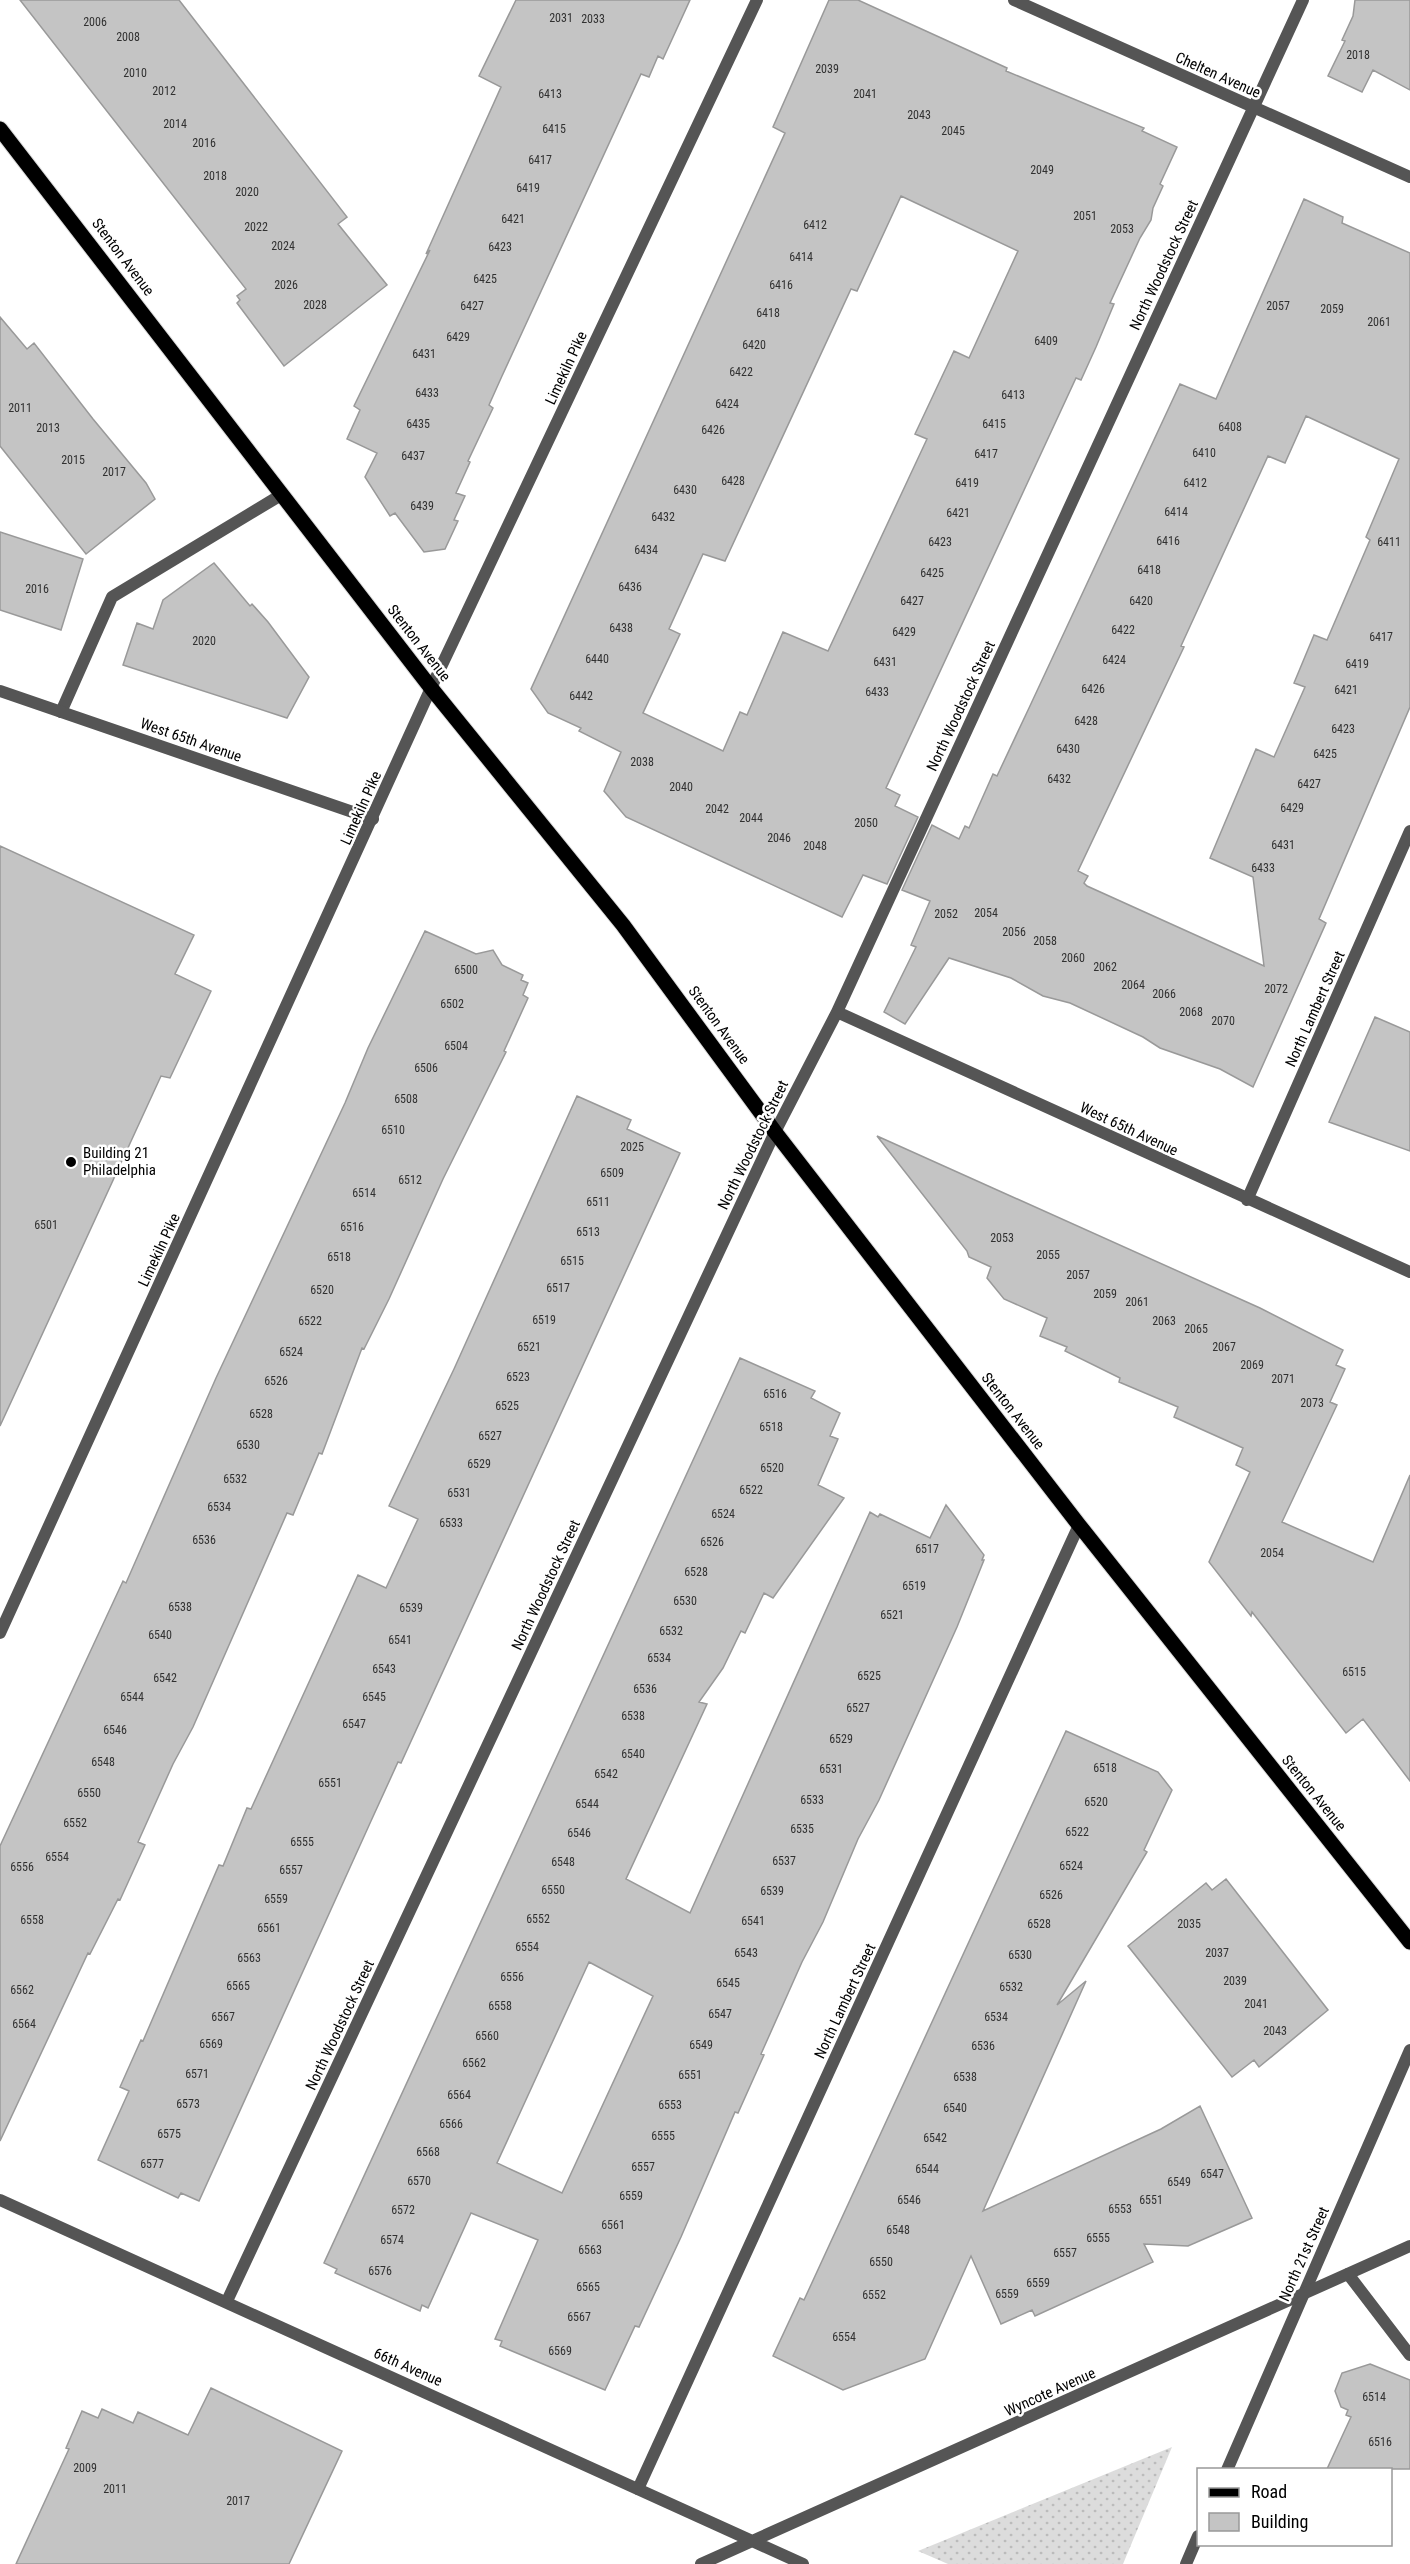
<svg xmlns="http://www.w3.org/2000/svg" width="1410" height="2564" font-family="'Roboto Condensed',sans-serif">
  <defs>
    <pattern id="grass-dots" width="8" height="8" patternUnits="userSpaceOnUse" patternTransform="scale(1.5)"><rect width="8" height="8" fill="#dcdcdc"/><path d="M2 2h.1M6 6h.1" fill="none" stroke="#bbb" stroke-width="1.8" stroke-linecap="round"/></pattern>
  </defs>
  <rect width="100%" height="100%" fill="#fff"/>
  <path fill="url(#grass-dots)" d="M1172 2447 1123 2564H948L918 2551Z"/>
  <path fill="#c4c4c4" stroke="#999" stroke-width="1.5" fill-rule="evenodd" d="M20 0H179L347 217 338 224 387 285 284 366 237 303 240 300 237 296 246 289Z
    M516 0H690L663 59 658 56 649 77 641 74 502 376 489 405 493 408 468 461 470 462 456 493 465 496 454 520 458 521 445 549 424 552 395 513 390 516 365 477 377 453 347 439 360 410 354 406 430 250 426 254 501 87 479 76Z
    M829 0H858L1007 68 1006 71 1144 128 1142 131 1177 147 1160 184 1163 186 1153 208 1151 220 1140 238 1110 303 1114 304 1096 347 1081 380 1076 378 886 788 900 795 895 806 918 817 887 884 863 875 842 917 626 817 604 791 621 752 579 731 581 728 548 713 531 689 785 133 773 127ZM901 196 1018 251 969 358 954 351 915 434 927 439 828 651 783 632 747 715 740 712 723 751 643 713 680 634 669 629 703 554 725 561 851 289 857 291Z
    M1355 0H1410V90L1373 70 1362 92 1328 76 1345 41 1342 40 1353 16Z
    M1304 199 1343 217 1342 223 1410 253V707L1319 919 1326 923 1253 1087 1220 1069 1160 1048 1143 1037 1070 1003 1043 996 1011 978 949 958 905 1024 884 1012 916 947 911 945 930 901 902 890 932 825 959 839 965 826 969 828 993 774 997 776 1029 708 1180 384 1216 399ZM1306 416 1399 459 1366 537 1370 540 1327 640 1314 635 1294 683 1305 687 1274 757 1256 749 1210 858 1253 877 1264 966 1087 886 1084 883 1088 876 1078 871 1184 647 1181 646 1268 456 1285 463Z
    M0 317 27 349 34 343 93 419 146 483 155 499 86 554 0 446Z
    M0 532 83 559 61 630 0 610Z
    M214 563 250 606 252 604 268 622 309 677 287 718 123 665 137 623 153 629 163 600Z
    M0 846 194 935 175 974 211 991 170 1078 161 1076 0 1426Z
    M425 931 476 954 493 950 502 965 523 975 521 980 528 983 523 995 528 998 504 1051 506 1052 443 1179 389 1299 364 1349 362 1348 322 1454 319 1453 293 1515 287 1513 193 1727 173 1764 138 1842 145 1845 120 1900 118 1899 90 1954 88 1953 0 2141V1846L123 1581 126 1583 216 1378 345 1103 368 1048Z
    M1375 1017 1410 1032V1151L1329 1122Z
    M577 1096 631 1120 627 1129 680 1153 401 1763 398 1762 371 1821 199 2201 181 2193 178 2198 98 2160 129 2091 120 2087 141 2040 143 2041 219 1865 223 1866 247 1808 251 1809 358 1575 386 1588 418 1519 389 1506 454 1369Z
    M877 1136 1260 1308 1343 1350 1336 1365 1345 1369 1330 1402 1337 1405 1282 1522 1373 1562 1410 1475V1781L1363 1719 1346 1733 1252 1612 1251 1616 1209 1562 1250 1472 1236 1465 1243 1448 1174 1417 1178 1407 1119 1382 1120 1378 1065 1351 1067 1347 1040 1336 1047 1318 1004 1299 987 1278 991 1267 969 1257 967 1251Z
    M740 1358 815 1391 811 1398 840 1413 830 1436 838 1439 818 1485 844 1498 773 1598 764 1593 745 1633 741 1631 723 1668 699 1702 707 1704 626 1879 690 1913 870 1512 878 1517 880 1514 930 1538 946 1505 984 1555 982 1560H984L957 1627 879 1800 858 1839 823 1922 802 1962 761 2054 764 2055 738 2113 735 2112 681 2237 639 2327 635 2326 605 2390 500 2346 502 2341 495 2339 538 2240 471 2213 428 2308 422 2305 420 2311 335 2273 337 2269 324 2263ZM589 1962 653 1996 562 2193 497 2163Z
    M1066 1731 1158 1772 1172 1790 1144 1850 1147 1852 1057 2005 1086 1981 983 2211 1161 2129 1200 2106 1252 2218 1188 2246 1144 2244 1153 2262 1035 2316 1032 2310 1001 2324 971 2256 925 2359 843 2390 773 2356 800 2298 804 2300Z
    M1226 1879 1328 2010 1259 2067 1254 2060 1232 2077 1128 1946 1206 1883 1212 1890Z
    M1370 2364 1410 2380V2469H1327L1351 2417 1346 2415 1348 2410 1341 2407 1335 2391 1342 2373Z
    M211 2388 342 2451 289 2564H16L69 2449 66 2448 82 2411 98 2418 102 2409 133 2423 138 2412 188 2435Z"/>
  <g fill="none" stroke-linecap="round" stroke-linejoin="round">
    <defs>
      <path id="primary" d="M0 129 431 688 623 925 775 1132 1079 1525 1410 1942"/>
    </defs>
    <use href="#primary" stroke="#dbdbdb" stroke-width="17"/>
    <path stroke="#555" stroke-width="12" d="M61 712 112 597 281 495
      M1348 2274 1410 2355"/>
    <path stroke="#555" stroke-width="12" d="M1014 0 1410 177
      M0 691 373 819
      M837 1012 1410 1272
      M1247 1200 1410 831
      M227 2301 775 1132 837 1012 1303 0
      M1227 2470 1410 2050
      M638 2489 1079 1525
      M1186 2564 1198 2536"/>
    <path stroke="#555" stroke-width="12" d="M0 1633 431 688 757 0
      M0 2200 803 2564
      M701 2564 1410 2246"/>
    <use href="#primary" stroke="#000" stroke-width="15"/>
  </g>
  <circle fill="#000" stroke="#fff" stroke-width="2" cx="71" cy="1162" r="6"/>
  <g text-anchor="middle" stroke-width="5" stroke-linejoin="round" paint-order="stroke">
    <g font-size="12" fill="#313131">
      <text x="561" y="22">2031</text>
      <text x="593" y="23">2033</text>
      <text x="95" y="26">2006</text>
      <text x="128" y="41">2008</text>
      <text x="1358" y="59">2018</text>
      <text x="827" y="73">2039</text>
      <text x="135" y="77">2010</text>
      <text x="164" y="95">2012</text>
      <text x="550" y="98">6413</text>
      <text x="865" y="98">2041</text>
      <text x="919" y="119">2043</text>
      <text x="175" y="128">2014</text>
      <text x="554" y="133">6415</text>
      <text x="953" y="135">2045</text>
      <text x="204" y="147">2016</text>
      <text x="540" y="164">6417</text>
      <text x="1042" y="174">2049</text>
      <text x="215" y="180">2018</text>
      <text x="528" y="192">6419</text>
      <text x="247" y="196">2020</text>
      <text x="1085" y="220">2051</text>
      <text x="513" y="223">6421</text>
      <text x="815" y="229">6412</text>
      <text x="256" y="231">2022</text>
      <text x="1122" y="233">2053</text>
      <text x="283" y="250">2024</text>
      <text x="500" y="251">6423</text>
      <text x="801" y="261">6414</text>
      <text x="485" y="283">6425</text>
      <text x="286" y="289">2026</text>
      <text x="781" y="289">6416</text>
      <text x="315" y="309">2028</text>
      <text x="472" y="310">6427</text>
      <text x="1278" y="310">2057</text>
      <text x="1332" y="313">2059</text>
      <text x="768" y="317">6418</text>
      <text x="1379" y="326">2061</text>
      <text x="458" y="341">6429</text>
      <text x="1046" y="345">6409</text>
      <text x="754" y="349">6420</text>
      <text x="424" y="358">6431</text>
      <text x="741" y="376">6422</text>
      <text x="427" y="397">6433</text>
      <text x="1013" y="399">6413</text>
      <text x="727" y="408">6424</text>
      <text x="20" y="412">2011</text>
      <text x="418" y="428">6435</text>
      <text x="994" y="428">6415</text>
      <text x="1230" y="431">6408</text>
      <text x="48" y="432">2013</text>
      <text x="713" y="434">6426</text>
      <text x="1204" y="457">6410</text>
      <text x="986" y="458">6417</text>
      <text x="413" y="460">6437</text>
      <text x="73" y="464">2015</text>
      <text x="114" y="476">2017</text>
      <text x="733" y="485">6428</text>
      <text x="967" y="487">6419</text>
      <text x="1195" y="487">6412</text>
      <text x="685" y="494">6430</text>
      <text x="422" y="510">6439</text>
      <text x="1176" y="516">6414</text>
      <text x="958" y="517">6421</text>
      <text x="663" y="521">6432</text>
      <text x="1168" y="545">6416</text>
      <text x="940" y="546">6423</text>
      <text x="1389" y="546">6411</text>
      <text x="646" y="554">6434</text>
      <text x="1149" y="574">6418</text>
      <text x="932" y="577">6425</text>
      <text x="630" y="591">6436</text>
      <text x="37" y="593">2016</text>
      <text x="912" y="605">6427</text>
      <text x="1141" y="605">6420</text>
      <text x="621" y="632">6438</text>
      <text x="1123" y="634">6422</text>
      <text x="904" y="636">6429</text>
      <text x="1381" y="641">6417</text>
      <text x="204" y="645">2020</text>
      <text x="597" y="663">6440</text>
      <text x="1114" y="664">6424</text>
      <text x="885" y="666">6431</text>
      <text x="1357" y="668">6419</text>
      <text x="1093" y="693">6426</text>
      <text x="1346" y="694">6421</text>
      <text x="877" y="696">6433</text>
      <text x="581" y="700">6442</text>
      <text x="1086" y="725">6428</text>
      <text x="1343" y="733">6423</text>
      <text x="1068" y="753">6430</text>
      <text x="1325" y="758">6425</text>
      <text x="642" y="766">2038</text>
      <text x="1059" y="783">6432</text>
      <text x="1309" y="788">6427</text>
      <text x="681" y="791">2040</text>
      <text x="1292" y="812">6429</text>
      <text x="717" y="813">2042</text>
      <text x="751" y="822">2044</text>
      <text x="866" y="827">2050</text>
      <text x="779" y="842">2046</text>
      <text x="1283" y="849">6431</text>
      <text x="815" y="850">2048</text>
      <text x="1263" y="872">6433</text>
      <text x="986" y="917">2054</text>
      <text x="946" y="918">2052</text>
      <text x="1014" y="936">2056</text>
      <text x="1045" y="945">2058</text>
      <text x="1073" y="962">2060</text>
      <text x="1105" y="971">2062</text>
      <text x="466" y="974">6500</text>
      <text x="1133" y="989">2064</text>
      <text x="1276" y="993">2072</text>
      <text x="1164" y="998">2066</text>
      <text x="452" y="1008">6502</text>
      <text x="1191" y="1016">2068</text>
      <text x="1223" y="1025">2070</text>
      <text x="456" y="1050">6504</text>
      <text x="426" y="1072">6506</text>
      <text x="406" y="1103">6508</text>
      <text x="393" y="1134">6510</text>
      <text x="632" y="1151">2025</text>
      <text x="612" y="1177">6509</text>
      <text x="410" y="1184">6512</text>
      <text x="364" y="1197">6514</text>
      <text x="598" y="1206">6511</text>
      <text x="46" y="1229">6501</text>
      <text x="352" y="1231">6516</text>
      <text x="588" y="1236">6513</text>
      <text x="1002" y="1242">2053</text>
      <text x="1048" y="1259">2055</text>
      <text x="339" y="1261">6518</text>
      <text x="572" y="1265">6515</text>
      <text x="1078" y="1279">2057</text>
      <text x="558" y="1292">6517</text>
      <text x="322" y="1294">6520</text>
      <text x="1105" y="1298">2059</text>
      <text x="1137" y="1306">2061</text>
      <text x="544" y="1324">6519</text>
      <text x="310" y="1325">6522</text>
      <text x="1164" y="1325">2063</text>
      <text x="1196" y="1333">2065</text>
      <text x="529" y="1351">6521</text>
      <text x="1224" y="1351">2067</text>
      <text x="291" y="1356">6524</text>
      <text x="1252" y="1369">2069</text>
      <text x="518" y="1381">6523</text>
      <text x="1283" y="1383">2071</text>
      <text x="276" y="1385">6526</text>
      <text x="775" y="1398">6516</text>
      <text x="1312" y="1407">2073</text>
      <text x="507" y="1410">6525</text>
      <text x="261" y="1418">6528</text>
      <text x="771" y="1431">6518</text>
      <text x="490" y="1440">6527</text>
      <text x="248" y="1449">6530</text>
      <text x="479" y="1468">6529</text>
      <text x="772" y="1472">6520</text>
      <text x="235" y="1483">6532</text>
      <text x="751" y="1494">6522</text>
      <text x="459" y="1497">6531</text>
      <text x="219" y="1511">6534</text>
      <text x="723" y="1518">6524</text>
      <text x="451" y="1527">6533</text>
      <text x="204" y="1544">6536</text>
      <text x="712" y="1546">6526</text>
      <text x="927" y="1553">6517</text>
      <text x="1272" y="1557">2054</text>
      <text x="696" y="1576">6528</text>
      <text x="914" y="1590">6519</text>
      <text x="685" y="1605">6530</text>
      <text x="180" y="1611">6538</text>
      <text x="411" y="1612">6539</text>
      <text x="892" y="1619">6521</text>
      <text x="671" y="1635">6532</text>
      <text x="160" y="1639">6540</text>
      <text x="400" y="1644">6541</text>
      <text x="659" y="1662">6534</text>
      <text x="384" y="1673">6543</text>
      <text x="1354" y="1676">6515</text>
      <text x="869" y="1680">6525</text>
      <text x="165" y="1682">6542</text>
      <text x="645" y="1693">6536</text>
      <text x="132" y="1701">6544</text>
      <text x="374" y="1701">6545</text>
      <text x="858" y="1712">6527</text>
      <text x="633" y="1720">6538</text>
      <text x="354" y="1728">6547</text>
      <text x="115" y="1734">6546</text>
      <text x="841" y="1743">6529</text>
      <text x="633" y="1758">6540</text>
      <text x="103" y="1766">6548</text>
      <text x="1105" y="1772">6518</text>
      <text x="831" y="1773">6531</text>
      <text x="606" y="1778">6542</text>
      <text x="330" y="1787">6551</text>
      <text x="89" y="1797">6550</text>
      <text x="812" y="1804">6533</text>
      <text x="1096" y="1806">6520</text>
      <text x="587" y="1808">6544</text>
      <text x="75" y="1827">6552</text>
      <text x="802" y="1833">6535</text>
      <text x="1077" y="1836">6522</text>
      <text x="579" y="1837">6546</text>
      <text x="302" y="1846">6555</text>
      <text x="57" y="1861">6554</text>
      <text x="784" y="1865">6537</text>
      <text x="563" y="1866">6548</text>
      <text x="1071" y="1870">6524</text>
      <text x="22" y="1871">6556</text>
      <text x="291" y="1874">6557</text>
      <text x="553" y="1894">6550</text>
      <text x="772" y="1895">6539</text>
      <text x="1051" y="1899">6526</text>
      <text x="276" y="1903">6559</text>
      <text x="538" y="1923">6552</text>
      <text x="32" y="1924">6558</text>
      <text x="753" y="1925">6541</text>
      <text x="1039" y="1928">6528</text>
      <text x="1189" y="1928">2035</text>
      <text x="269" y="1932">6561</text>
      <text x="527" y="1951">6554</text>
      <text x="746" y="1957">6543</text>
      <text x="1217" y="1957">2037</text>
      <text x="1020" y="1959">6530</text>
      <text x="249" y="1962">6563</text>
      <text x="512" y="1981">6556</text>
      <text x="1235" y="1985">2039</text>
      <text x="728" y="1987">6545</text>
      <text x="238" y="1990">6565</text>
      <text x="1011" y="1991">6532</text>
      <text x="22" y="1994">6562</text>
      <text x="1256" y="2008">2041</text>
      <text x="500" y="2010">6558</text>
      <text x="720" y="2018">6547</text>
      <text x="223" y="2021">6567</text>
      <text x="996" y="2021">6534</text>
      <text x="24" y="2028">6564</text>
      <text x="1275" y="2035">2043</text>
      <text x="487" y="2040">6560</text>
      <text x="211" y="2048">6569</text>
      <text x="701" y="2049">6549</text>
      <text x="983" y="2050">6536</text>
      <text x="474" y="2067">6562</text>
      <text x="197" y="2078">6571</text>
      <text x="690" y="2079">6551</text>
      <text x="965" y="2081">6538</text>
      <text x="459" y="2099">6564</text>
      <text x="188" y="2108">6573</text>
      <text x="670" y="2109">6553</text>
      <text x="955" y="2112">6540</text>
      <text x="451" y="2128">6566</text>
      <text x="169" y="2138">6575</text>
      <text x="663" y="2140">6555</text>
      <text x="935" y="2142">6542</text>
      <text x="428" y="2156">6568</text>
      <text x="152" y="2168">6577</text>
      <text x="643" y="2171">6557</text>
      <text x="927" y="2173">6544</text>
      <text x="1212" y="2178">6547</text>
      <text x="419" y="2185">6570</text>
      <text x="1179" y="2186">6549</text>
      <text x="631" y="2200">6559</text>
      <text x="909" y="2204">6546</text>
      <text x="1151" y="2204">6551</text>
      <text x="1120" y="2213">6553</text>
      <text x="403" y="2214">6572</text>
      <text x="613" y="2229">6561</text>
      <text x="898" y="2234">6548</text>
      <text x="1098" y="2242">6555</text>
      <text x="392" y="2244">6574</text>
      <text x="590" y="2254">6563</text>
      <text x="1065" y="2257">6557</text>
      <text x="881" y="2266">6550</text>
      <text x="380" y="2275">6576</text>
      <text x="1038" y="2287">6559</text>
      <text x="588" y="2291">6565</text>
      <text x="1007" y="2298">6559</text>
      <text x="874" y="2299">6552</text>
      <text x="579" y="2321">6567</text>
      <text x="844" y="2341">6554</text>
      <text x="560" y="2355">6569</text>
      <text x="1374" y="2401">6514</text>
      <text x="1380" y="2446">6516</text>
      <text x="85" y="2472">2009</text>
      <text x="115" y="2493">2011</text>
      <text x="238" y="2505">2017</text>
    </g>
    <g font-size="15" fill="#000" stroke="#fff">
      <text transform="translate(1218 75) rotate(24)" y="5">Chelten Avenue</text>
      <text transform="translate(123 257) rotate(53)" y="5">Stenton Avenue</text>
      <text transform="translate(1164 265) rotate(-65)" y="5">North Woodstock Street</text>
      <text transform="translate(566 368) rotate(-65)" y="5">Limekiln Pike</text>
      <text transform="translate(419 643) rotate(52)" y="5">Stenton Avenue</text>
      <text transform="translate(961 706) rotate(-65)" y="5">North Woodstock Street</text>
      <text transform="translate(191 740) rotate(19)" y="5">West 65th Avenue</text>
      <text transform="translate(361 808) rotate(-66)" y="5">Limekiln Pike</text>
      <text transform="translate(1315 1009) rotate(-66)" y="5">North Lambert Street</text>
      <text transform="translate(719 1025) rotate(54)" y="5">Stenton Avenue</text>
      <text transform="translate(1129 1129) rotate(25)" y="5">West 65th Avenue</text>
      <text transform="translate(753 1145) rotate(-64)" y="5">North Woodstock Street</text>
      <text transform="translate(159 1250) rotate(-65)" y="5">Limekiln Pike</text>
      <text transform="translate(1013 1411) rotate(52)" y="5">Stenton Avenue</text>
      <text transform="translate(546 1585) rotate(-65)" y="5">North Woodstock Street</text>
      <text transform="translate(1314 1793) rotate(51)" y="5">Stenton Avenue</text>
      <text transform="translate(845 2001) rotate(-65)" y="5">North Lambert Street</text>
      <text transform="translate(340 2025) rotate(-65)" y="5">North Woodstock Street</text>
      <text transform="translate(1304 2254) rotate(-66)" y="5">North 21st Street</text>
      <text transform="translate(408 2367) rotate(24)" y="5">66th Avenue</text>
      <text transform="translate(1050 2392) rotate(-24)" y="5">Wyncote Avenue</text>
    </g>
    <g font-size="15" fill="#000" stroke="#fff" text-anchor="start">
      <text x="83" y="1158">Building 21<tspan x="83" dy="17">Philadelphia</tspan></text>
    </g>
  </g>
  <rect x="1197" y="2468" width="195" height="78" fill="#ffffff" stroke="#999999" stroke-width="1.5"/>
  <rect x="1209" y="2488" width="30" height="9" fill="#000000" stroke="#999999" stroke-width="1.5"/>
  <text x="1251" y="2498" font-size="18" fill="#000000">Road</text>
  <rect x="1209" y="2513" width="30" height="18" fill="#c4c4c4" stroke="#999999" stroke-width="1.5"/>
  <text x="1251" y="2528" font-size="18" fill="#000000">Building</text>
</svg>
